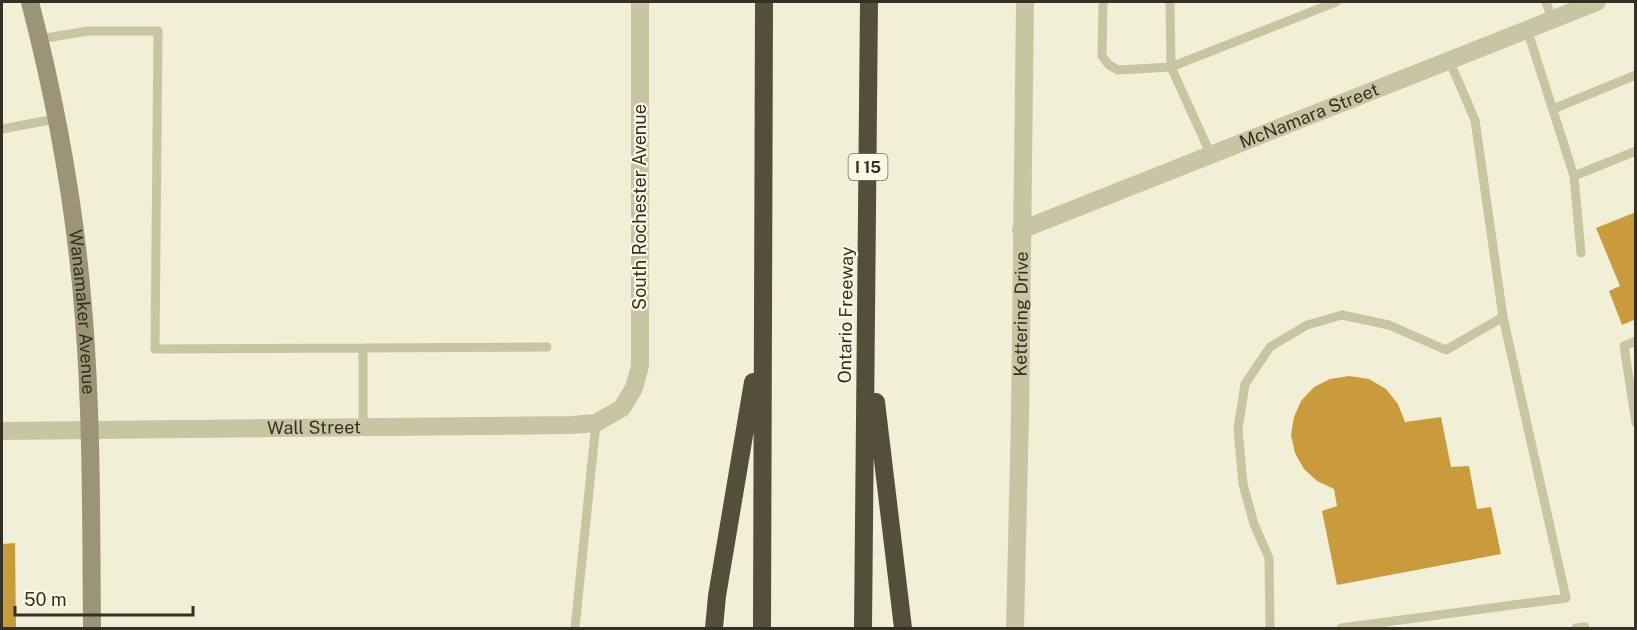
<svg xmlns="http://www.w3.org/2000/svg" width="1637" height="630" font-family="'Public Sans',sans-serif">
  <rect width="100%" height="100%" fill="#f1f0d6"/>
  <path fill="#c99b3c" d="M1636 212V319L1622 325 1609 291 1620 286 1596 228Z
    M1349 376 1369 379 1386 389 1398 404 1405 422 1441 417 1451 467 1469 466 1477 509 1491 507 1501 554 1337 585 1322 511 1337 506 1334 489 1317 481 1304 469 1295 453 1291 435 1294 417 1301 401 1314 387 1330 379Z
    M15 543 16 628H2V544Z"/>
  <g fill="none" stroke-linecap="round" stroke-linejoin="round">
    <path stroke="#c9c4a2" stroke-width="9" d="M1103 2 1102 56 1109 65 1118 70 1171 67 1336 2
      M1170 2 1171 67 1211 155
      M1546 2 1552 19
      M1527 29 1574 176 1636 151
      M40 39 88 31H158L155 349 363 348V427
      M1553 109 1636 75
      M2 129 55 119
      M1574 176 1581 253
      M1636 341 1624 346 1636 423
      M363 348 547 347
      M575 628 596 423
      M1270 628 1269 558 1254 524 1243 484 1238 429 1245 384 1270 347 1307 325 1342 315 1389 325 1446 350 1503 317 1475 120 1449 60
      M1341 628 1566 598 1503 317
      M1576 628 1585 627V628"/>
    <g stroke="#c9c4a2" stroke-width="18">
      <path id="s1" d="M1021 230 1597 2"/>
      <path id="s2" d="M2 431 571 425 596 423 622 408 634 388 640 366V2"/>
      <path id="s3" d="M1015 628 1020 415 1025 2"/>
    </g>
    <path stroke="#9c9474" stroke-width="18" id="s4" d="M30 2C57 106 76 212 84 319 92 422 91 526 92 628"/>
    <path stroke="#544e3b" stroke-width="18" d="M876 402 903 628
      M714 628 717 596 753 382
      M762 628 764 2
      M863 628 869 2"/>
  </g>
  <g text-anchor="middle" stroke-width="4.5" stroke-linejoin="round" paint-order="stroke">
    <rect fill="#f9f8e2" stroke="#6e6c5e" stroke-width="1.5" x="848.5" y="154" width="39" height="26" rx="4.5"/>
    <g font-size="16" font-weight="bold" fill="#333025">
      <text x="868" y="173">I 15</text>
    </g>
    <g font-size="18" fill="#333025" stroke="#f9f8e2">
      <text dy="6" stroke="none"><textPath href="#s1" startOffset="310">McNamara Street</textPath></text>
      <text transform="translate(640 207) rotate(-90)" y="6">South Rochester Avenue</text>
      <text dy="6" stroke="none"><textPath href="#s4" startOffset="315">Wanamaker Avenue</textPath></text>
      <text transform="translate(846 315) rotate(-89)" y="6">Ontario Freeway</text>
      <text dy="6" stroke="none"><textPath href="#s3" startOffset="314">Kettering Drive</textPath></text>
      <text dy="6" stroke="none"><textPath href="#s2" startOffset="312">Wall Street</textPath></text>
    </g>
  </g>
  <rect width="1637" height="630" fill="none" stroke="#333025" stroke-width="6"/>
  <path d="M15 606v9h178v-9" fill="none" stroke="#333025" stroke-width="3"/>
  <text x="24" y="606" font-size="18" fill="#333025" stroke="#f9f8e2" stroke-width="4.5" paint-order="stroke">50 m</text>
</svg>
